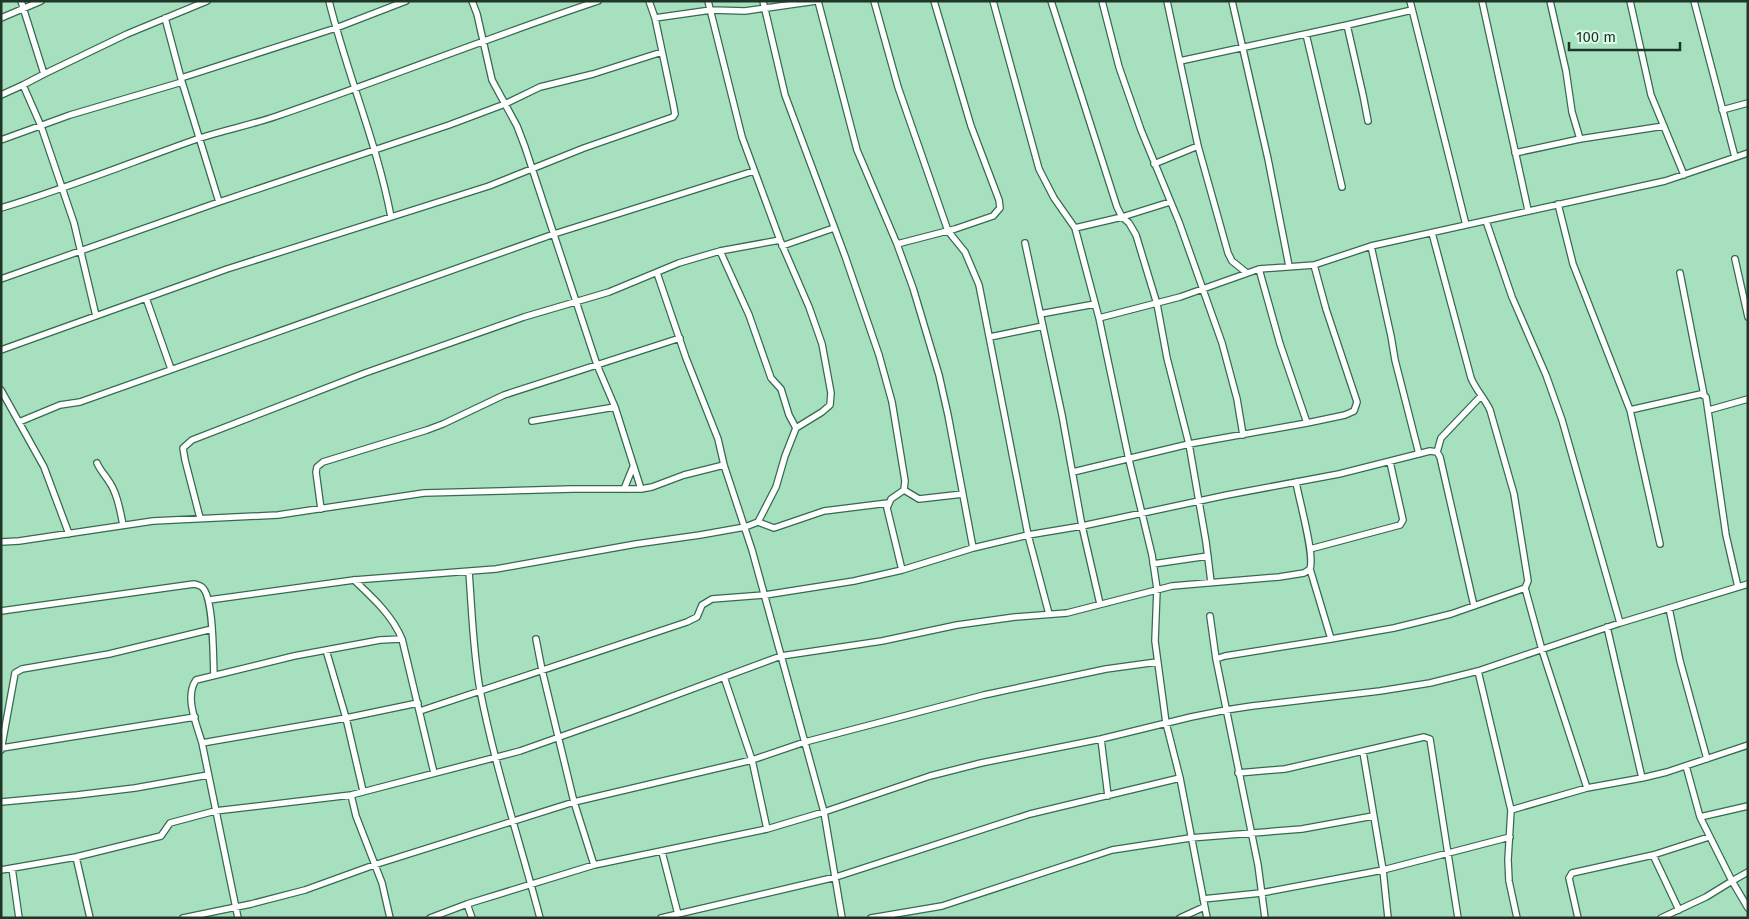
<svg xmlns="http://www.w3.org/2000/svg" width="1749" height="919" font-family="'Fira Sans',sans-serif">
  <rect width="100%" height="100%" fill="#a7e0bf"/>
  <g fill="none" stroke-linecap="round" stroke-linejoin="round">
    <defs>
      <path id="street" d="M329 1C347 74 377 143 391 217
        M472 1 477 14 492 80 517 126 525 147 597 365 615 407 641 489
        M708 1 742 137 780 240 809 307 822 344 831 393 830 405 822 412 796 428 785 456 776 487 758 522
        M763 1 785 95 845 256 879 355 892 402 905 481 904 490 891 499 887 508 902 570
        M818 1 857 150 897 244 913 288 939 375 948 415 973 548
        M874 1 898 87 948 231 965 252 979 285 1028 535 1049 614
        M993 1 1039 169 1054 198 1075 228 1099 318 1129 460 1152 555 1157 589 1155 641 1166 723 1180 778 1207 918
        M1051 1 1117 207 1122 217 1129 223 1136 235 1157 304 1167 358 1189 444 1206 542 1211 582
        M1102 1 1119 67 1141 130 1179 222 1222 343 1237 399 1243 435
        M1167 1 1198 146 1228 253 1232 261 1247 273
        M1232 1 1268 159 1289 266
        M1410 1 1466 225
        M1482 1 1528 210
        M1550 1 1566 71 1572 112 1580 139
        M1630 1 1651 95 1684 175
        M1694 1 1735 157
        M1 18 41 1
        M165 18 182 82 219 202
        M655 18 711 10 745 11 816 1
        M1347 25 1363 95 1368 121
        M1306 34 1342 187
        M1180 61 1347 25 1412 10
        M44 74 127 34 207 1
        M181 78 336 28 406 1
        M23 85 41 126 74 223 96 316
        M1 95 23 85 44 74 21 1
        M1722 110 1748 103
        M1 140 70 115 182 82
        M1515 153 1580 139 1664 126
        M1154 164 1198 146
        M1558 204 1573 264 1630 410 1660 544
        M1 208C68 188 132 162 197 139 224 130 251 125 277 116 385 79 490 37 598 1
        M1486 221 1512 297 1546 375 1562 420 1620 623
        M1075 228 1122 217 1170 202
        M1432 233 1471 378C1476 390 1485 399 1490 410L1514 494 1528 581 1525 588 1542 650 1587 788
        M1025 243 1062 415 1082 526 1100 604
        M897 244 955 229 993 216 1000 208 999 200 971 126 934 1
        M782 246 834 228
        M1371 246 1391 336 1395 360 1419 454
        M720 251 749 315 771 378 781 389 789 415 796 428
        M1735 259 1748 317
        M1259 269 1280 344 1307 423
        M657 273 686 358 718 439 724 465 752 550 824 812 842 918
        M1680 273 1704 395
        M1 279 219 202 449 125 505 104 540 87 593 74 662 52
        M146 298 171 369
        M1040 314 1095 304
        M1099 318 1180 297 1259 269 1314 265 1371 246 1665 181 1748 153
        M990 337 1043 326
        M1 350 227 269 489 186 584 148 673 117 675 114 673 103 655 18 649 1
        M1 390 44 467 69 534
        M1630 410 1701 394 1706 397 1726 535 1738 587
        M1709 410 1748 399
        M532 421 615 407
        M19 422 60 405 80 402 554 234 754 171
        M1437 452 1441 438 1481 396
        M97 463C100 470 104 474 108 480 117 492 120 510 123 525
        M1073 472 1189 444 1307 423 1345 415 1354 411 1357 402 1326 309 1314 265
        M624 489 633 467
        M904 490 919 499 963 494
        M321 509 316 472 317 467 323 462 427 430 443 424 504 395 680 338
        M200 518 185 460 183 448 192 440 365 373 524 317 609 292 679 263 720 251 780 240
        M1 542 19 541 153 521 278 515 424 493 572 489H641L652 487 684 475 724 465
        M1310 549 1400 525 1403 520 1390 462
        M1153 564 1208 556
        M469 572C472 611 473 651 480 690 495 767 520 842 540 918
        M354 580C373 598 392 615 402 639L434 773
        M209 600 354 580 496 569 636 544 700 535 745 527 758 522 774 528 824 511 888 503
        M1669 608 1680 661 1707 759
        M1 611 194 584C197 585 199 585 202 587 214 597 213 658 214 675
        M1210 616 1216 659 1258 865 1265 918
        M1607 627 1642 778
        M536 639 542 670 574 802 594 865
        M1331 639 1394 628 1451 614 1525 588
        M326 650 346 718 363 791
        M1216 659 1225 656 1331 639 1310 569C1315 555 1299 500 1296 482
        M1478 671 1511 810 1508 860 1509 881 1517 918
        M724 677 752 760 767 829
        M420 711 687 622 697 617 702 605 712 599 765 595 854 581 902 570 973 548 1028 535 1082 526 1227 495 1339 474 1430 451 1437 452 1440 457 1474 606
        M1101 739 1108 796
        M202 743 346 718 418 703
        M2 748 195 717
        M1 750 15 673 22 669 109 654 212 629
        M1363 752 1383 870 1388 918
        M1686 766 1700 817
        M1238 773 1285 769 1424 737 1430 739 1458 918
        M351 795 356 816 382 883 390 918
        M1 802 77 795 135 788 208 775
        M1511 810 1587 788 1642 778 1667 772 1748 745
        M662 852 679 918
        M1653 855 1679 910
        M76 857 90 918
        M12 868 19 918
        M1 870 76 857 161 836 170 823 215 811 351 795 520 751 630 712 781 656 882 641 957 625 1015 617 1067 613 1172 586 1279 577 1304 573 1310 569
        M1748 872 1732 881 1748 908
        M1203 899 1261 893 1383 870 1510 837
        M467 904 472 918
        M183 918 251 904 305 890 374 865 574 802 752 760 805 742 984 695 1106 669 1157 662
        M238 918 202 743C197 725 184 697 196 680L294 656 380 640 402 639
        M430 918 467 904 594 865 767 829 824 812 930 776 981 763 1101 739 1191 717 1226 710 1252 706 1380 691 1430 683 1478 671 1620 623 1748 584
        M661 918 836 877 1030 814 1180 778
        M871 918 942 906 1112 850 1190 838 1302 829 1373 816
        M1180 918 1204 907
        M1578 918 1569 878 1572 873 1653 855 1709 837
        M1661 918 1706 897 1732 881 1700 817 1748 806"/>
    </defs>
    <use href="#street" stroke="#346b4e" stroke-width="8"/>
    <use href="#street" stroke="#fff" stroke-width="5.5"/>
  </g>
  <rect width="1749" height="919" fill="none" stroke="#1e3528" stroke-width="5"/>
  <path d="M1569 42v8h111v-8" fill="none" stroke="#1e3528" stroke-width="2.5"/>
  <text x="1576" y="42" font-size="15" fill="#1e3528" stroke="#ddfae9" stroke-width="4" paint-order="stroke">100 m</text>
</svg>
